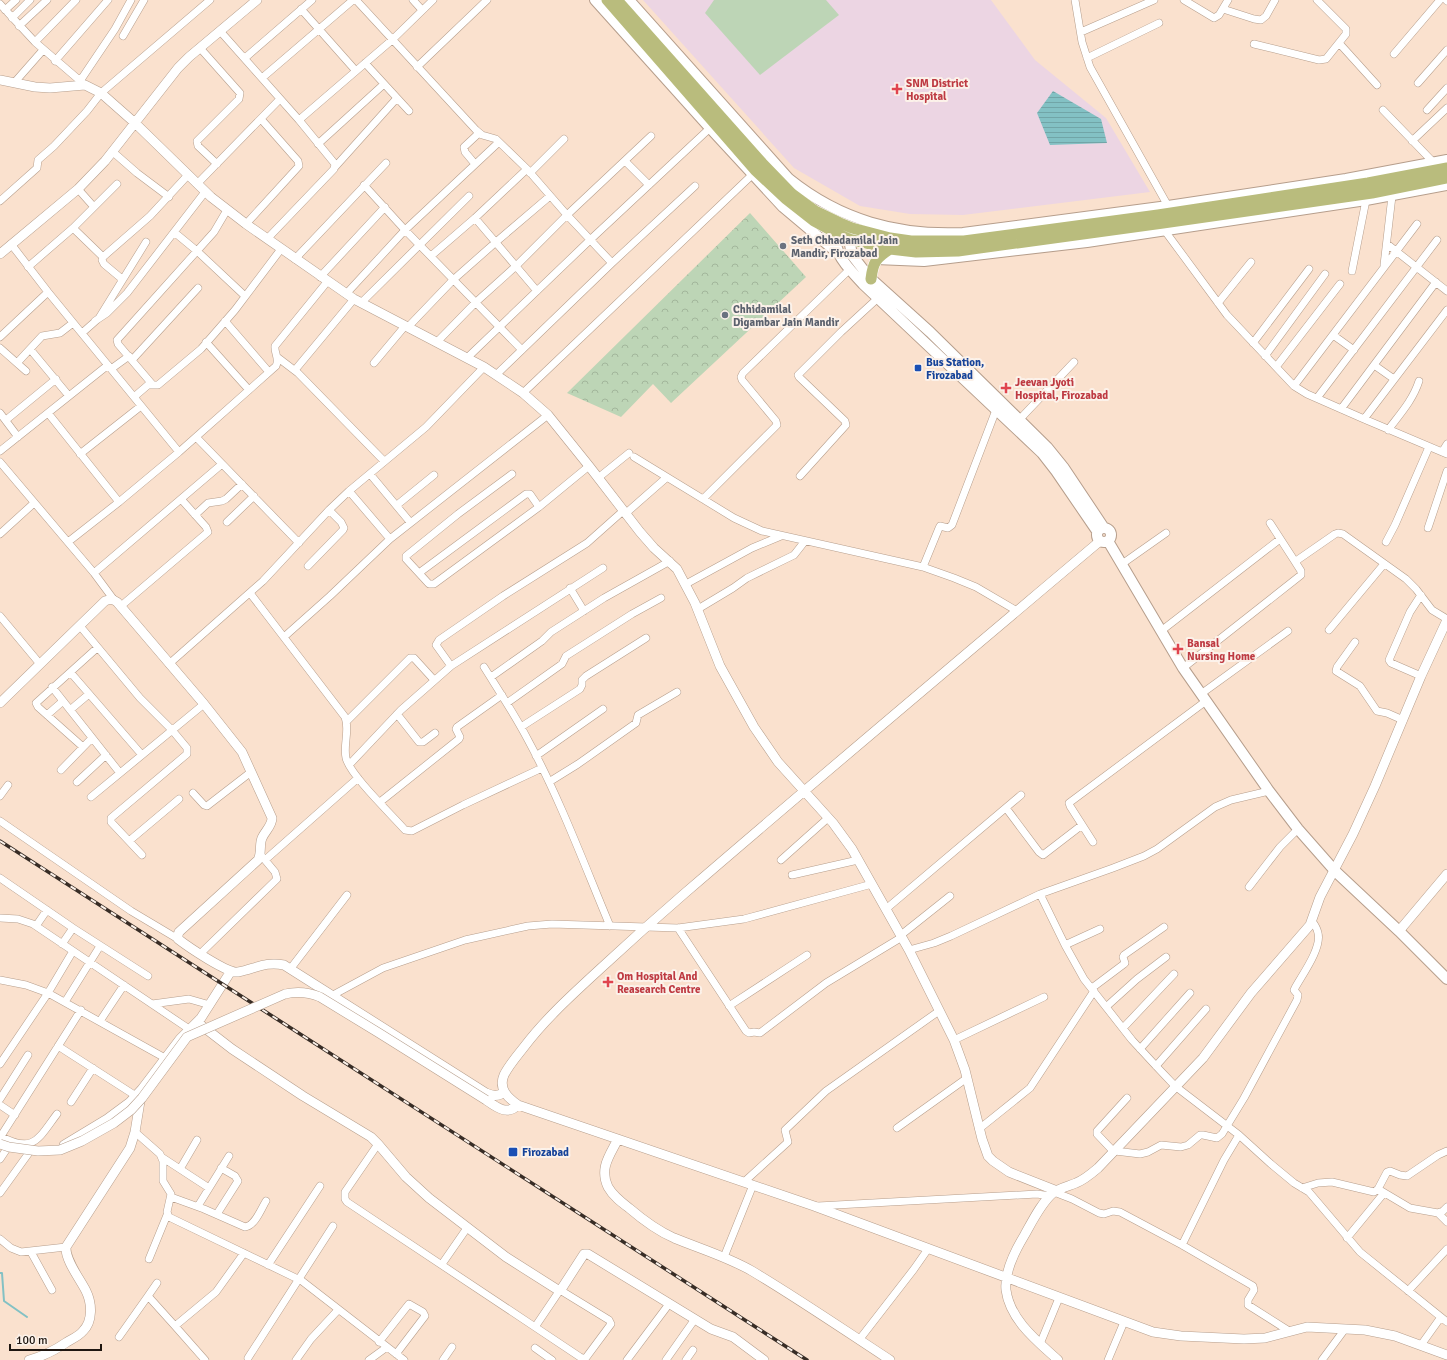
<svg xmlns="http://www.w3.org/2000/svg" width="1447" height="1360" font-family="Signika,sans-serif">
  <defs>
    <pattern id="park-crowns" width="20" height="18" patternUnits="userSpaceOnUse"><rect width="20" height="18" fill="#bdd5b6"/><path d="M2 6a3 3 0 1 1 6 0M12 15a3 3 0 1 1 6 0" fill="none" stroke="#a2b69b"/></pattern>
    <pattern id="water-rules" width="6" height="5" patternUnits="userSpaceOnUse"><rect width="6" height="5" fill="#83c1c4"/><path d="M0 2.5h6" fill="none" stroke="#71a5a7"/></pattern>
  </defs>
  <rect width="100%" height="100%" fill="#fae1ce"/>
  <path fill="#ecd5e3" d="M643 0H991L1035 60 1106 118 1150 192 963 215 910 214 860 206 794 168Z"/>
  <path fill="url(#park-crowns)" d="M750 213 806 277 671 403 653 384 621 417 567 393Z"/>
  <path fill="#bdd5b6" d="M714 0H826L839 15 760 75 705 13Z"/>
  <path fill="url(#water-rules)" d="M1053 91 1101 119 1107 143 1050 145 1037 113Z"/>
  <g fill="none" stroke-linecap="round" stroke-linejoin="round">
    <path stroke="#83c1c4" stroke-width="2" d="M0 1273H2L4 1301 27 1317"/>
    <defs>
      <path id="minor" d="M356 0 476 130 482 135 496 139 527 169 567 215 612 263
        M413 0 422 10
        M1075 0 1082 42 1090 67 1168 206
        M1184 0 1214 18 1219 15 1228 0
        M1446 0 1447 1
        M0 4 35 42 85 85
        M301 9 356 71
        M1223 9 1254 19 1261 20 1266 16 1275 0
        M5 10 16 0
        M12 18 30 0
        M19 26 47 0
        M220 31 299 120 335 164 334 169 267 239
        M1081 32 1154 0
        M123 36 144 0
        M35 42 76 0
        M1339 43 1377 85
        M1254 44 1319 60 1326 59 1346 34V29L1317 0
        M200 48 240 93 239 99 197 141 198 146 217 164
        M1394 54 1440 0
        M245 58 312 0
        M1087 58 1159 23
        M55 61 108 0
        M365 63 409 111
        M417 67 487 0
        M262 78 353 0
        M80 81 115 29 131 0
        M14 83 43 50
        M1418 83 1447 50
        M1383 110 1434 163
        M1427 110 1447 88
        M299 120 392 40 433 0
        M1412 141 1447 108
        M318 144 384 84
        M113 152 137 173 169 197
        M625 161 649 185
        M475 164 465 152 464 147 479 133
        M335 167 397 98
        M530 173 564 139
        M197 184 280 99
        M364 185 405 230 522 350
        M78 189 94 207
        M0 201 37 168 38 160 54 146 87 111 101 93 210 0
        M475 218 537 291
        M246 224 299 166 298 161 261 119
        M73 228 103 257
        M1165 231 1227 315 1294 386 1307 394 1364 419 1447 454
        M174 232 197 251 245 296
        M11 244 48 292 179 452
        M1387 244 1447 291
        M431 256 475 218 527 169
        M295 259 386 163
        M1384 265 1392 196
        M28 267 73 228 117 184
        M1352 271 1366 200
        M320 277 385 207
        M122 279 104 264 102 260 103 257 150 216 188 175
        M346 294 405 230 499 142
        M361 303 469 196
        M1218 303 1251 262
        M95 321 107 313 127 293 205 192
        M225 321 269 372
        M408 327 453 280 496 242 550 196
        M82 333 99 318 146 242
        M1333 335 1354 350
        M0 337 48 292
        M206 342 249 390
        M437 342 475 303 516 266 567 215 651 136
        M1253 343 1309 269
        M0 348 26 371
        M30 349 69 396
        M1265 356 1325 274
        M277 357 298 373 384 461
        M467 358 590 240 710 128
        M132 360 198 288
        M17 363 42 336 60 333 73 323
        M374 363 405 326
        M1374 365 1394 379
        M1276 367 1340 284
        M111 369 129 356
        M295 370 354 299
        M496 375 612 263 695 186
        M152 384 118 344 117 340 214 232 227 210
        M1294 386 1417 224
        M523 393 752 175
        M134 397 148 385H158L201 349 235 310 281 249
        M1317 398 1437 240
        M1341 409 1436 282
        M0 413 18 437
        M48 413 119 502
        M1364 419 1447 310
        M6 420 56 379
        M1019 420 1074 362
        M1388 430C1400 414 1413 400 1419 381
        M196 437 299 543
        M0 451 108 365
        M1442 452 1447 444
        M80 454 141 406
        M634 457 734 518 762 531 923 567 954 578 976 587 1017 611
        M0 462 94 573 114 600
        M370 474 410 522
        M512 474 458 514 406 556V559L429 584H434L539 507 589 466
        M800 476 846 425 845 421 799 377 798 375 841 332 878 298
        M598 478 629 453
        M349 491 390 539
        M703 499 777 425 776 421 742 380 741 377 743 373 850 269
        M397 505 434 475
        M625 514 666 478
        M195 515 208 503 222 501 226 499 242 484
        M227 522 254 496
        M1270 523 1294 560 1296 561 1335 534 1338 533 1343 534 1406 579 1416 589 1432 610 1447 619
        M1428 528 1447 471
        M0 534 34 503
        M68 542 119 502 179 452 276 366C280 359 274 353 275 346L327 282
        M1386 542 1395 525 1429 447
        M1122 564 1166 533
        M308 566 343 530 344 528 341 522 329 510
        M923 567 939 528 940 526 948 528 952 525 996 410
        M94 573 222 464
        M419 573 526 494H530L539 507
        M686 584 752 548 781 536
        M570 588 584 611
        M250 593 345 717C350 730 343 745 346 758 350 775 392 815 405 830L412 831 463 805 542 768
        M1421 595 1410 612 1389 660 1391 663 1421 676
        M121 606 208 532 206 527 181 499
        M698 609 733 588 747 578 794 555 805 541
        M0 616 40 664
        M80 626 140 698 172 730 187 748V754L111 818V822L142 855
        M1329 630 1384 564
        M1161 631 1280 539
        M284 637 330 596 390 539 548 415
        M1355 642 1337 667 1336 671 1360 686 1377 711 1387 713 1403 720
        M169 664 263 581 329 510 349 491 426 427 484 367
        M451 666 436 645 439 640 503 596 587 543 623 511
        M484 667C499 691 515 715 528 740 560 799 584 864 610 926
        M1183 668 1301 575V571L1294 560
        M71 673 142 755
        M491 677 542 641 551 632 604 598 670 561
        M52 687 120 773
        M1201 694 1288 631
        M507 703 562 664 566 656 632 614 661 598
        M70 710 89 694
        M397 714 419 742H423L435 733
        M47 715 63 701
        M347 721 410 658H414L434 680
        M521 727 580 689 582 685V680L586 676 646 638
        M83 747 38 707 36 703 97 648
        M536 756 603 709
        M349 765 401 710 451 666 603 568
        M61 770 92 738
        M77 782 106 755
        M549 782 578 764 636 723 638 715 677 692
        M193 793 204 805 207 806 251 772
        M0 796 8 785
        M91 797 204 704
        M380 802 459 739 460 737 456 729 457 727 502 695
        M1006 808 1039 852 1043 855 1082 825
        M0 821 131 911 178 939
        M129 841 179 799
        M1093 842 1070 806 1069 803 1206 701
        M265 860 358 778
        M781 860 828 818
        M792 875 858 860
        M0 878 73 928 148 976
        M1249 887 1280 847 1298 829
        M1040 894 1065 945 1084 979 1132 1040 1156 1066 1175 1086 1239 1135 1271 1164 1294 1183 1309 1192 1360 1252 1447 1322
        M886 909 1021 795
        M0 918 18 919 33 924 189 1029
        M36 926 47 910
        M678 928 746 1031 749 1033 754 1032 760 1033 826 983 902 937
        M901 935 950 896
        M62 944 73 928
        M1065 945 1100 929
        M909 950 934 943 951 936 1040 894 1113 868 1144 856 1157 849 1215 807 1231 800 1269 791
        M200 954 277 879 275 872 260 854
        M291 968 347 895
        M0 980 26 985 48 993 165 1058
        M1092 988 1124 964 1125 963 1123 957 1124 955 1164 927
        M333 995 383 968 465 940 528 926 552 924 678 928 744 919 872 884
        M65 1002 100 946
        M152 1004 189 999 210 1005
        M729 1006 807 955
        M1106 1007 1137 979 1166 957
        M100 1021 124 985
        M1123 1028 1174 974
        M954 1040 1044 997
        M58 1046 136 1096
        M1140 1049 1190 993
        M0 1064 48 993 73 951
        M1156 1066 1206 1009
        M0 1099 28 1055
        M71 1102 93 1068
        M0 1105 15 1115
        M897 1128 967 1078
        M979 1129 1030 1088 1094 991
        M135 1132 160 1154 163 1161V1181L171 1194 167 1212 169 1217 302 1281 404 1360
        M0 1136C34 1154 38 1139 57 1114
        M1 1136 81 1010
        M378 1144 345 1192V1199L347 1202 535 1327 560 1290 609 1320 611 1324 585 1359 580 1357 535 1327
        M1115 1151 1140 1154 1148 1152 1161 1145 1181 1147 1188 1145 1200 1135H1203L1217 1138 1222 1134 1244 1098 1297 1000 1298 995 1294 990 1295 988C1302 975 1322 948 1318 933 1317 928 1315 925 1312 921
        M1114 1152 1097 1134V1131L1127 1098
        M163 1158 209 1188
        M0 1159 6 1150
        M180 1169 197 1140
        M744 1182 788 1142 785 1130 826 1091 939 1011
        M1302 1188 1318 1183 1332 1182 1374 1192 1378 1189 1387 1172 1390 1171 1400 1175 1407 1176 1438 1155 1447 1151
        M1378 1189 1410 1208 1438 1213 1443 1211 1447 1207
        M1054 1192 1072 1199 1099 1213 1104 1214 1113 1211 1120 1212 1182 1245 1253 1286 1254 1290 1248 1300V1305L1289 1331
        M0 1193 31 1150
        M171 1197 204 1209 245 1227C255 1226 261 1209 266 1201
        M198 1206 229 1156
        M818 1206 1037 1194 1050 1196
        M1438 1213 1447 1222
        M217 1214 238 1181 235 1176 221 1168
        M1347 1238 1384 1193
        M0 1239 11 1248 21 1252 66 1247
        M1182 1245 1224 1160 1239 1135
        M31 1252 52 1290
        M724 1257 753 1185
        M149 1259 167 1215
        M442 1264 467 1228
        M268 1265 320 1186
        M157 1283 148 1296 175 1326
        M1408 1291 1447 1249
        M119 1337 148 1296
        M859 1340 914 1269 928 1249
        M379 1342 409 1304 423 1312 425 1316 396 1354
        M1040 1344 1059 1298
        M1421 1345 1441 1317
        M535 1348 552 1360
        M248 1358 333 1226
        M205 1360 175 1326 216 1292 244 1253
        M296 1360 311 1339 338 1310
        M369 1360 387 1347
        M443 1360 452 1347
        M627 1360 669 1304
        M666 1360 695 1319
        M686 1360 693 1350
        M1108 1360 1124 1322
        M1322 1360 1345 1329"/>
      <path id="tertiary" d="M0 80 35 87 50 88 85 85 101 93 135 123 211 197 246 224 354 299 484 367 523 393 548 415 589 466 640 532 654 548 677 569 695 603 720 666 754 727 778 762 833 823 852 849 909 950 954 1040 965 1070 982 1139 988 1156 993 1161 1009 1172 1057 1191
        M0 254 78 189 105 161 178 68 189 57 257 0
        M1100 541C961 658 822 775 685 893 656 918 628 943 600 969 573 994 546 1018 524 1047 517 1056 509 1065 504 1075 498 1089 508 1098 518 1105L814 1206 1153 1332 1181 1336 1244 1339 1265 1338 1307 1327 1365 1330 1395 1336 1447 1355
        M0 703 105 601C110 599 113 599 117 602L204 704 242 752 272 818C272 826 265 831 262 838 259 845 262 853 258 860L179 932 178 935V939C187 946 228 974 238 972 255 969 265 961 284 965L486 1093C493 1096 498 1097 504 1092
        M1399 931 1447 874
        M197 1022 232 1049 303 1096 371 1137 378 1144 406 1177 429 1198 506 1257 558 1290 562 1288 584 1254H588L711 1329 733 1337 764 1360
        M486 1100C496 1107 507 1116 518 1105
        M618 1139C610 1155 599 1168 608 1187 613 1196 621 1202 629 1208 643 1220 658 1231 674 1238 701 1249 728 1257 752 1271 799 1299 844 1330 890 1360
        M64 1145 107 1119 130 1102 142 1089 180 1039 201 1018 231 971
        M29 1360C44 1356 54 1351 67 1342 72 1339 79 1336 83 1331 93 1321 92 1303 86 1291 80 1279 65 1260 66 1247L130 1148 135 1132 142 1089
        M1058 1360C1037 1341 1010 1320 1006 1290 1004 1272 1015 1251 1024 1236 1032 1222 1041 1203 1053 1193 1059 1188 1069 1186 1076 1183 1084 1180 1091 1174 1098 1168L1203 1058 1251 993 1310 925 1320 897 1353 834 1375 786 1421 676 1447 620"/>
      <path id="secondary" d="M595 0 710 128 783 207 839 254
        M629 0 789 179C840 220 897 236 963 233L1168 206 1346 179 1447 160
        M839 226C828 251 848 267 863 284L1042 453 1056 471 1097 531
        M850 233 849 239 852 255 869 277 930 332 1047 447 1064 468 1104 528
        M876 259 924 261 1087 242 1366 200 1447 185
        M1097 535a7 7 0 1 1 14 0a7 7 0 1 1-14 0Z
        M1108 541 1183 668 1269 791 1298 829 1335 871 1399 931 1447 979"/>
      <path id="primary" d="M607 0 755 170 786 199 814 221 836 233 849 239 890 249 916 252 958 251 1163 223 1372 193 1447 178
        M617 0 762 163 792 194 815 211 840 223 852 228 890 238 911 241H964L1158 215 1368 183 1447 168
        M871 279C873 262 876 258 890 249"/>
    </defs>
    <use href="#minor" stroke="#b69e8c" stroke-width="8"/>
    <use href="#tertiary" stroke="#b69e8c" stroke-width="10"/>
    <use href="#secondary" stroke="#b69e8c" stroke-width="12"/>
    <use href="#primary" stroke="#fff" stroke-width="12"/>
    <use href="#minor" stroke="#fff" stroke-width="7"/>
    <use href="#tertiary" stroke="#fff" stroke-width="9"/>
    <use href="#secondary" stroke="#fff" stroke-width="10"/>
    <use href="#primary" stroke="#b9bc7d" stroke-width="11"/>
    <defs>
      <path id="rail" d="M0 841 807 1360"/>
    </defs>
    <use href="#rail" stroke="#382d26" stroke-width="3.5"/>
    <use href="#rail" stroke="#fcf2ea" stroke-width="2" stroke-dasharray="6" stroke-linecap="butt"/>
    <defs>
      <path id="tertiary-bridge" d="M0 1144 9 1147 38 1151 60 1150 82 1141 114 1123 131 1110 142 1098 187 1037 285 994C298 991 308 992 320 997L379 1033 486 1100"/>
    </defs>
    <use href="#tertiary-bridge" stroke="#b69e8c" stroke-width="10" stroke-linecap="butt"/>
    <use href="#tertiary-bridge" stroke="#fff" stroke-width="9"/>
  </g>
  <g fill="#e0444e" stroke="#fcf2ea" stroke-width="1.5">
    <path d="M895 83h4v4h4v4h-4v4h-4v-4h-4v-4h4z"/>
    <path d="M1004 382h4v4h4v4h-4v4h-4v-4h-4v-4h4z"/>
    <path d="M1176 643h4v4h4v4h-4v4h-4v-4h-4v-4h4z"/>
    <path d="M606 976h4v4h4v4h-4v4h-4v-4h-4v-4h4z"/>
  </g>
  <g fill="#6b7280" stroke="#fcf2ea" stroke-width="1.5">
    <circle cx="783" cy="246" r="4"/>
    <circle cx="725" cy="315" r="4"/>
  </g>
  <g fill="#1a4fb4" stroke="#fcf2ea" stroke-width="1.5">
    <rect x="914" y="364" width="8" height="8" rx="2"/>
    <rect x="508" y="1147" width="10" height="10" rx="2"/>
  </g>
  <g text-anchor="middle" stroke-width="4" stroke-linejoin="round" paint-order="stroke">
    <g font-size="11" font-weight="bold" fill="#be3a42" stroke="#fcf2ea" text-anchor="start">
      <text x="906" y="87">SNM District<tspan x="906" dy="13">Hospital</tspan></text>
      <text x="1015" y="386">Jeevan Jyoti<tspan x="1015" dy="13">Hospital, Firozabad</tspan></text>
      <text x="1187" y="647">Bansal<tspan x="1187" dy="13">Nursing Home</tspan></text>
      <text x="617" y="980">Om Hospital And<tspan x="617" dy="13">Reasearch Centre</tspan></text>
    </g>
    <g font-size="11" font-weight="bold" fill="#5b616d" stroke="#fcf2ea" text-anchor="start">
      <text x="791" y="244">Seth Chhadamilal Jain<tspan x="791" dy="13">Mandir, Firozabad</tspan></text>
      <text x="733" y="313">Chhidamilal<tspan x="733" dy="13">Digambar Jain Mandir</tspan></text>
    </g>
    <g font-size="11" font-weight="bold" fill="#164399" stroke="#fcf2ea" text-anchor="start">
      <text x="926" y="366">Bus Station,<tspan x="926" dy="13">Firozabad</tspan></text>
      <text x="522" y="1156">Firozabad</text>
    </g>
  </g>
  <path d="M10 1344v6h91v-6" fill="none" stroke="#1f1610" stroke-width="2"/>
  <text x="16" y="1344" font-size="12" fill="#1f1610" stroke="#fcf2ea" stroke-width="3" paint-order="stroke">100 m</text>
</svg>
